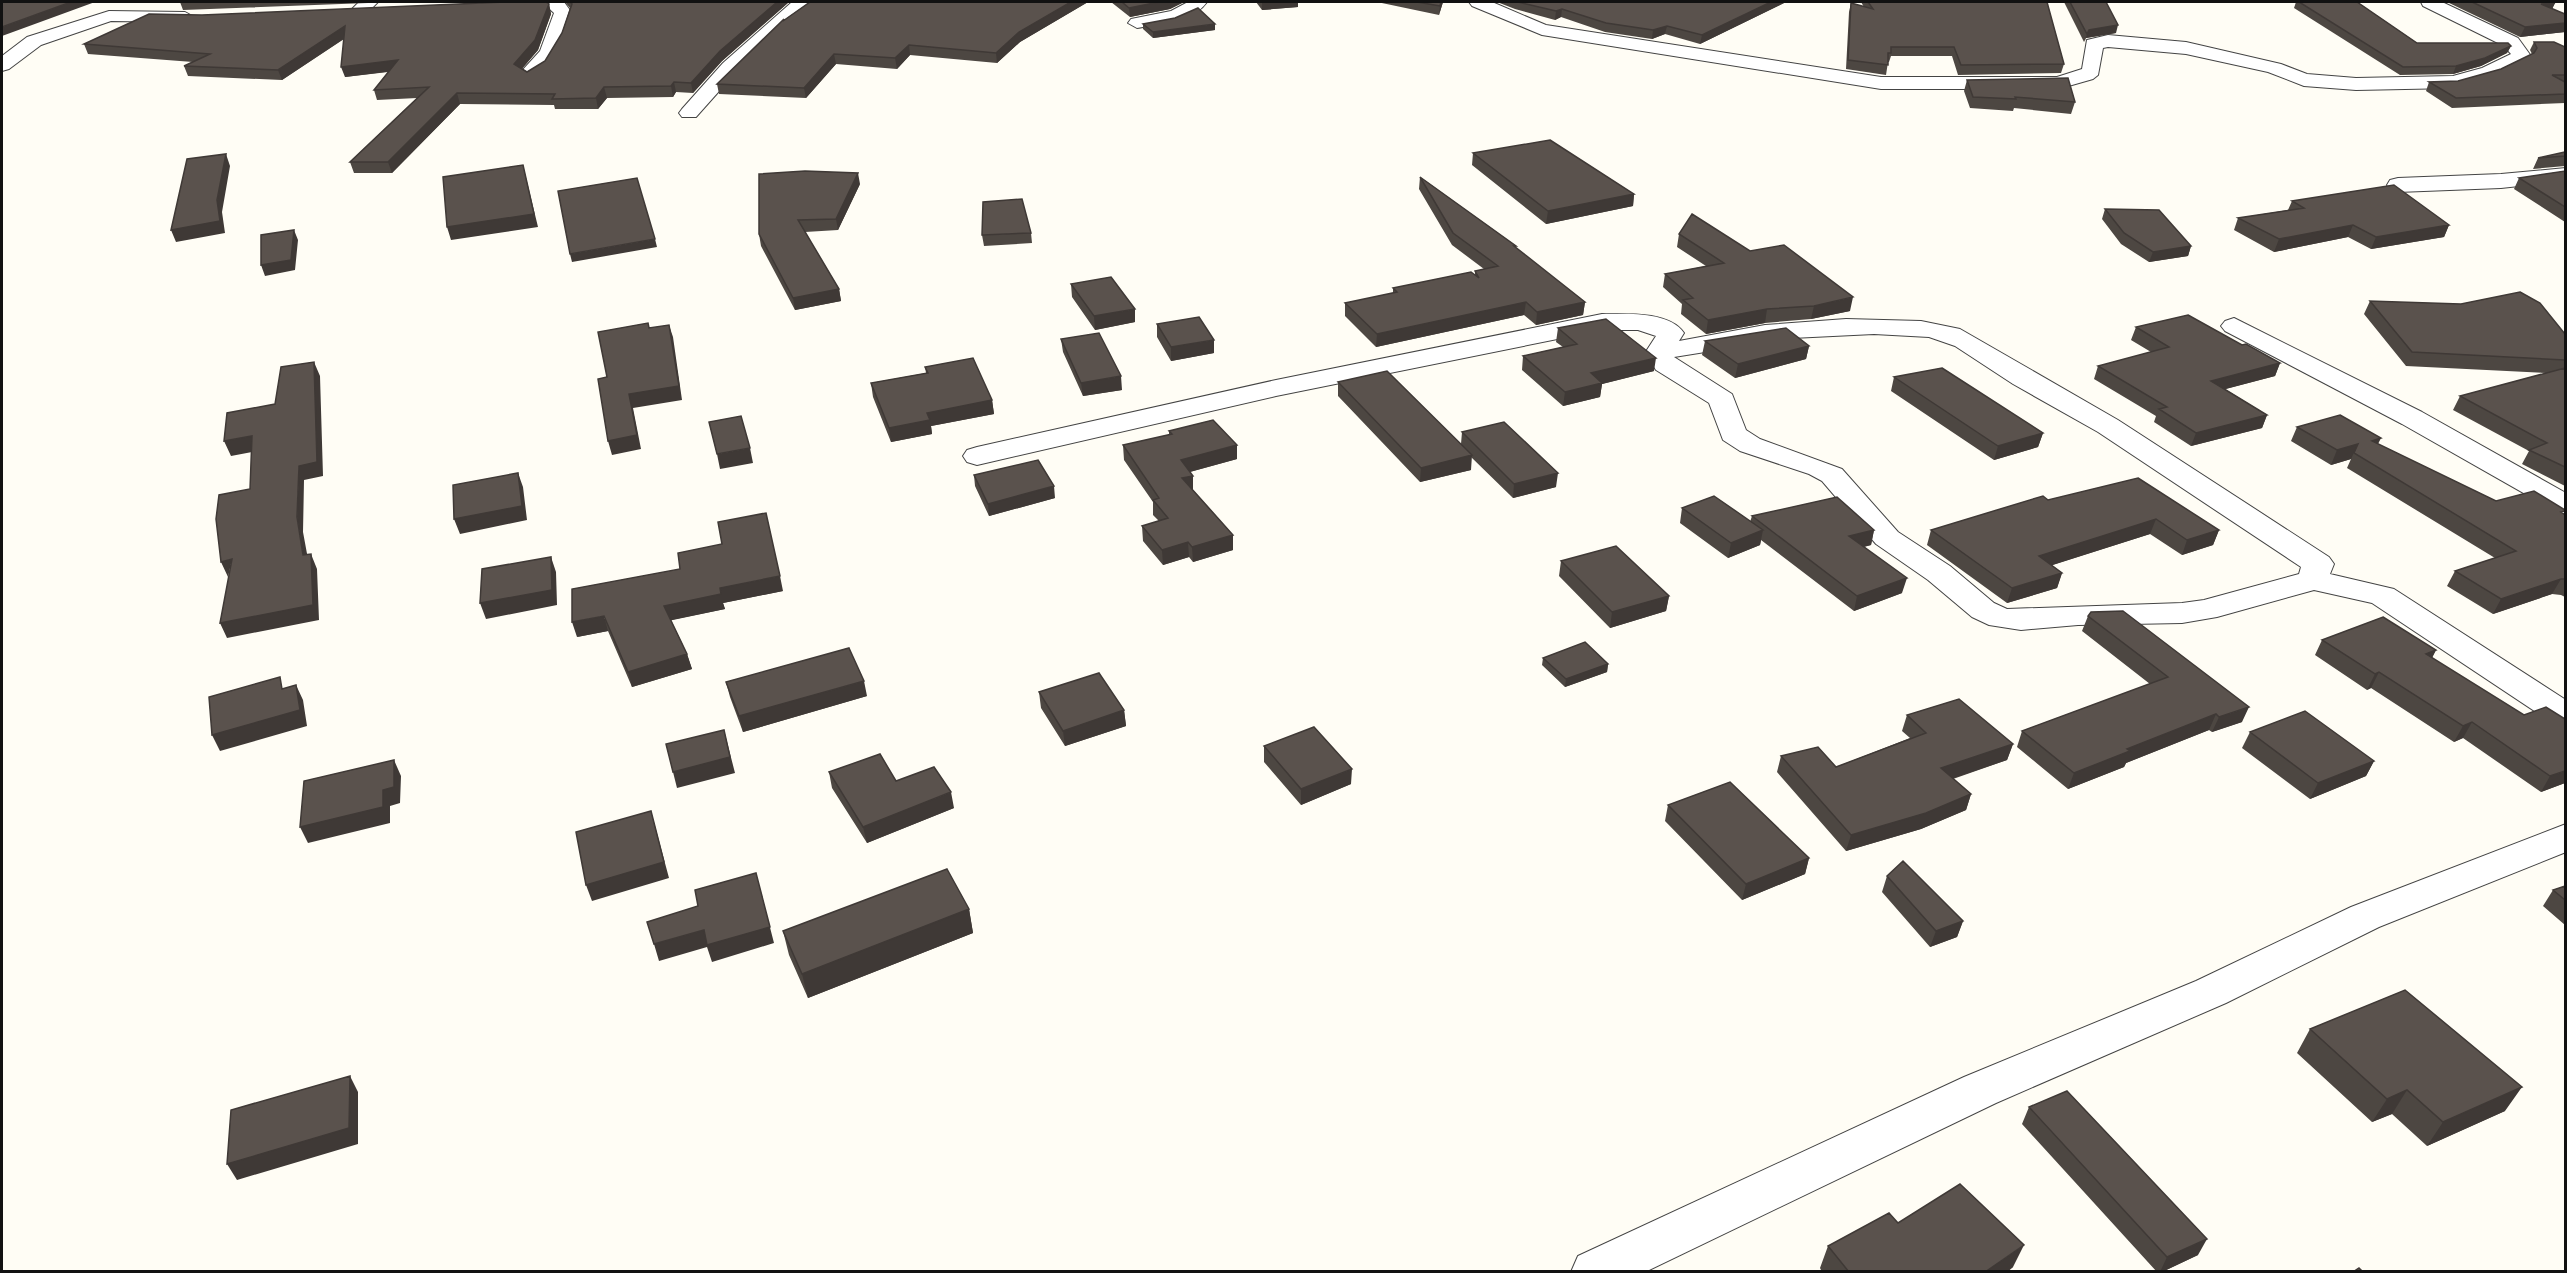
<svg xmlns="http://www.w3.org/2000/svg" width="2567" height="1273" font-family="'Noto Serif',serif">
  <rect width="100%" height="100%" fill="#fffdf5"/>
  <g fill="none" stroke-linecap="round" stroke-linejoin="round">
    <defs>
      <path id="minor" d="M359 2H378L366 14 360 15 351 10Z
        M542 2H564L572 13C564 36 556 73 529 80L519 74 540 51 554 13Z
        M792 2H811L737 71 696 117H682L679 113 682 109 723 63Z
        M1188 2H1207C1192 23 1160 24 1137 28L1128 23 1131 19 1171 11Z
        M1469 2H1492L1546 25 1881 77H2057L2082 69 2087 40 2108 35 2186 42 2281 64 2307 74 2356 78 2453 76 2482 68 2511 54 2504 46 2423 6 2421 2H2442L2518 38 2531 56 2529 60 2496 76 2454 88 2356 90 2304 86 2268 72 2186 54 2108 47 2103 48 2098 75 2093 79 2058 89H1881L1542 35 1472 6Z
        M109 11 185 12 194 17 185 22 111 21 41 45 9 69 2 71V56L27 37Z
        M2566 168V181L2501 188 2398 192 2390 190 2387 185 2390 180 2398 178 2501 174Z
        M1602 314C1626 314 1669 311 1684 333L1679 341 1765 325 1846 319 1921 321 1960 329 2118 420 2329 557 2334 564 2330 574 2394 589 2566 700V727L2554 724 2372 603 2314 590 2217 617 2182 623 2078 625 2021 630 1989 625 1972 617 1928 580 1876 544 1822 481 1809 474 1740 451 1723 440 1709 403 1656 370 1645 353 1656 336 1638 330H1602L1276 396 977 465 967 462 963 456 967 450 977 447 1276 380ZM1874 334 1929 337 1955 346 2013 384 2098 432 2301 567 2299 574 2204 600 2182 603 2007 609 1994 603 1950 566 1898 532 1842 469 1760 439 1746 430 1732 394 1674 357 1792 338Z
        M2234 318 2422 412 2566 493V514L2555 511 2402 424 2225 331 2221 326 2225 321Z
        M2566 824V852L2379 927 2226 1003 1996 1103 1645 1272H1571L1578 1256 1964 1077 2196 981 2351 907Z"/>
    </defs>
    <use href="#minor" stroke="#444" stroke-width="2"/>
    <use href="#minor" fill="#fff" fill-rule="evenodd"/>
  </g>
  <path fill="#4d4742" d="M180 2H395L183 10Z
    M565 2H789L722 61 693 93 676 92 673 97 607 98 598 109H555L554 105 460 104 392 173H354L350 162 417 98 377 100 374 90 388 72 345 77 344 39 282 80 188 76 184 66 193 62 88 54 84 44 202 15 549 4 551 14 538 50 522 69 527 72 545 61 562 33 570 8Z
    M810 2H1088L1020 42 997 63 910 55 897 69 836 64 806 98 719 94 717 84 784 20Z
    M1111 2H1184L1170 9 1130 17Z
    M1256 2H1298V7L1262 10Z
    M1377 2H1443L1439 15Z
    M1497 2H1786L1700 44 1665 34 1652 39 1605 32 1561 17 1555 20 1515 9Z
    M1861 2H2047L2064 64 2061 73 1958 75 1952 56H1891L1889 62H1888L1886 75 1846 69 1849 12 1851 3 1864 7Z
    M2064 2H2106L2116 33 2086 38 2084 42Z
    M2296 2H2357L2417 43 2511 46 2507 53 2481 66 2453 74 2400 75 2294 8Z
    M2447 2H2552L2555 3 2552 9 2565 14V32L2520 37Z
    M1175 18 1215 30 1153 38 1143 29V24Z
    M2534 42 2565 47V103L2452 108 2426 91 2429 82 2458 81 2501 69 2532 54 2530 50Z
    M1967 80 2075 102 2071 114 2014 108 2013 111 1970 108 1964 91Z
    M2565 152V166L2533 169 2538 158Z
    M1473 153 1634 194 1633 206 1546 224 1472 165Z
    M2565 171V222L2514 189 2519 178Z
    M1420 177 1516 246V249L1585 302 1583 315 1536 325 1524 315 1376 347 1345 316V303L1393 293V288L1475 275V271L1484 269 1452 245 1419 189Z
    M860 184 838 230 805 232 839 289 841 301 795 310 761 246 759 234Z
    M2292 201 2449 225 2444 237 2371 249 2348 237 2274 252 2234 230 2238 218 2288 210Z
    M2105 209 2191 246 2188 256 2149 262 2121 244 2102 219Z
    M1031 233 1032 243 984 246 982 235Z
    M1679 234 1750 251 1850 311 1811 319 1765 323 1706 334 1681 314 1682 304 1663 287 1665 274 1706 266 1677 247Z
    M1071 284 1135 322 1095 330 1072 297Z
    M2370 301 2565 334V486L2522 464 2529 451 2453 410 2460 396 2546 373 2406 366 2364 314Z
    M1157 324 1214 353 1171 361 1157 337Z
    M2136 327 2280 363 2275 376 2225 389 2267 415 2262 428 2191 446 2154 422 2156 416 2094 379 2098 366 2151 352 2131 340Z
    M1558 328 1654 371 1602 384 1600 397 1563 406 1522 370 1523 356 1563 347 1556 342Z
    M1061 339 1122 390 1083 396 1063 352Z
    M1705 341 1809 346 1806 359 1735 378 1702 355Z
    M925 367 992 400 994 414 931 426 932 434 891 442 873 397 871 383 926 373Z
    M1894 377 2043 433 2038 447 1994 460 1891 391Z
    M1338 382 1461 444 1462 432 1556 487 1513 498 1471 457V470L1420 482 1338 396Z
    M2297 427 2378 444 2496 501 2565 515V597L2561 595 2552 594 2493 614 2447 586 2455 571 2495 558 2347 468 2351 459 2331 465 2291 441Z
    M1169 431 1237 459 1190 472 1193 490 1233 535V550L1193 562 1189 557 1163 565 1143 541 1142 526 1159 521 1153 515V502L1124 460 1123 445 1169 435Z
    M974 475 1055 498 989 516 975 486Z
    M2048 500 2219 530 2213 545 2182 555 2150 534 2052 565 2062 573 2057 588 2007 603 1927 545 1931 530Z
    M1682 508 1750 522 1752 516 1874 530 1871 545 1864 547 1902 593 1854 611 1761 540 1760 545 1728 558 1680 523Z
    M1561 561 1669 596 1666 611 1610 628 1559 576Z
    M680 569 783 591 723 603 725 609 671 620 687 654 692 669 632 687 608 631 577 637Z
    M2088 616 2242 722 2212 732 2209 730 2126 763 2124 767 2068 789 2017 747 2022 731 2150 684 2082 631Z
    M2322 640 2436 650 2432 658 2565 783 2541 792 2463 738 2454 742 2371 688 2367 690 2315 655Z
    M1543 658 1608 664 1607 672 1565 687 1542 665Z
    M726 682 867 696 743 732 730 697Z
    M1039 692 1124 710 1126 726 1065 746 1041 708Z
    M1907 715 2013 744 2007 760 1953 779 1971 794 1966 810 1921 829 1846 851 1777 772 1781 756 1836 767 1910 738 1902 731Z
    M2250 732 2374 761 2366 776 2310 799 2242 748Z
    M1264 746 1351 784 1301 805 1264 762Z
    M829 772 896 781 954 808 867 843 832 788Z
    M1668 805 1809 858 1805 874 1742 900 1665 821Z
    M1887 876 1963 921 1957 937 1930 947 1882 892Z
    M2565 886V925L2543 906 2553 890Z
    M969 909 973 933 808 998 789 955 783 931Z
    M2310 1029 2505 1111 2427 1146 2392 1114 2372 1122 2297 1053Z
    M2029 1107 2198 1255 2162 1272H2157L2022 1124Z
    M1898 1223 2013 1267 2007 1272H1822L1820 1268 1828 1246Z"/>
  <path fill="#3f3936" d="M71 2H95L2 36V27Z
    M777 2H789L722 61 693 93 691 83 720 51Z
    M1071 2H1088L1020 42 997 63 996 53 1019 32Z
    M1159 2H1184L1170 9 1130 17 1129 8Z
    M1262 2H1298V7L1262 10Z
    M1441 2H1443L1439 15 1440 6Z
    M1771 2H1786L1700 44 1702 35Z
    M2555 3 2550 13 2541 4Z
    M549 4 551 14 538 50 517 74 514 64Z
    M1562 9 1561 17 1555 20 1556 11Z
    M2565 23V32L2520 37 2525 27Z
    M1215 24V30L1153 38V32Z
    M2118 25 2116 33 2086 38 2084 42 2089 30Z
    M345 26 348 36 282 80 278 70Z
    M1667 26 1665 34 1652 39 1653 30Z
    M909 45 910 55 897 69 895 58Z
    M2511 46 2507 53 2481 66 2453 74 2456 66Z
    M834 54 836 64 806 98 804 88Z
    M398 60 401 70 345 77 341 67Z
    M674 82 676 92 673 97 671 86Z
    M604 87 607 98 598 109 596 98Z
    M457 93 460 104 392 173 388 162Z
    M226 154 230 166 222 212 225 233 176 242 171 230 217 200Z
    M523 165 538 227 451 240 447 227Z
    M858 173 860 184 838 230 836 219Z
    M1634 194 1633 206 1546 224 1548 211Z
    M2353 225 2348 237 2274 252 2279 239Z
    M2449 225 2444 237 2371 249 2376 237Z
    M294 230 298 240 295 270 265 276 261 265Z
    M655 239 657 247 572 262 570 254Z
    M2191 246 2188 256 2149 262 2153 252Z
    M839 289 841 301 795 310 793 298Z
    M1853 297 1850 311 1811 319 1814 306Z
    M1526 302 1524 315 1376 347 1377 334Z
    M1585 302 1583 315 1536 325 1537 312Z
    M1135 309V322L1095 330 1094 316Z
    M1767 309 1765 323 1706 334 1708 320Z
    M669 325 673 337 682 400 633 408 641 449 612 455 608 441 629 394Z
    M1214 340V353L1171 361V347Z
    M1809 346 1806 359 1735 378 1738 364Z
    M1656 358 1654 371 1602 384 1600 397 1563 406 1565 392 1591 373Z
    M314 362 320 376 323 476 304 480 303 532 310 570 303 555 297 517 299 466Z
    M2280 363 2275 376 2207 394 2211 381Z
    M1121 376 1122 390 1083 396 1081 383Z
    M992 400 994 414 931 426 932 434 891 442 889 428 927 413Z
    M2267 415 2262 428 2191 446 2196 433Z
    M2043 433 2038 447 1994 460 1998 446Z
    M252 436 258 451 231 456 224 441Z
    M2381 438 2374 452 2372 441Z
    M2358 444 2351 459 2331 465 2337 450Z
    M1237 445V459L1182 474 1181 460Z
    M750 448 753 463 720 469 717 454Z
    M1472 455 1471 470 1420 482 1421 468Z
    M518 473 523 487 527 520 460 534 454 519Z
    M1558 473 1556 487 1513 498 1514 484Z
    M1193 476V490L1183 493 1182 478Z
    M1054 486 1055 498 989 516 988 504Z
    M2156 519 2150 534 2034 571 2039 556Z
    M1763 530 1760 545 1728 558 1731 543Z
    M1874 530 1871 545 1845 551 1849 536Z
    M2219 530 2213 545 2182 555 2187 540Z
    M1233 535V550L1193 562 1192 547Z
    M1188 542 1189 557 1163 565 1162 550Z
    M311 554 317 569 319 620 227 638 220 623Z
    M551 557 556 572 557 605 486 619 480 603Z
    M232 559 228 577 221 562Z
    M2062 573 2057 588 2007 603 2012 588Z
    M780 576 783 591 723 603 725 609 668 621 664 606 720 588Z
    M1907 578 1902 593 1854 611 1857 596Z
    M2561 579 2552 594 2493 614 2501 599Z
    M1669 596 1666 611 1610 628 1612 612Z
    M604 616 608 631 577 637 572 622Z
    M2436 650 2428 665 2426 654Z
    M687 654 692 669 632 687 628 672Z
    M1608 664 1607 672 1565 687 1566 679Z
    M2379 672 2371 688 2367 690 2375 674Z
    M864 681 867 696 743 732 739 716Z
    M296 685 303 700 307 726 220 751 212 735Z
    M2249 707 2242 722 2212 732 2219 717Z
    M1124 710 1126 726 1065 746 1063 731Z
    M2216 714 2209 730 2126 763 2124 767 2068 789 2074 773 2127 749Z
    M2472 722 2463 738 2454 742 2463 726Z
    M724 730 735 773 677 788 673 772Z
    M2013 744 2007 760 1936 784 1941 768Z
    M394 760 401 776 400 803 390 806V823L308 843 300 827 383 790Z
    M2374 761 2366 776 2310 799 2318 783Z
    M1352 769 1351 784 1301 805V789Z
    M2565 771V783L2541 792 2550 776Z
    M951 792 954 808 867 843 863 827Z
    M1971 794 1966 810 1921 829 1846 851 1851 835Z
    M651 811 669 878 592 901 586 885Z
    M1809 858 1805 874 1742 900 1746 884Z
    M756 873 774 943 712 962 707 947 659 961 654 944 704 930Z
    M969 909 973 933 808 998 802 974Z
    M1963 921 1957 937 1930 947 1936 931Z
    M350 1076 358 1092V1144L237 1180 227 1164Z
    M2522 1087 2505 1111 2427 1146 2443 1122Z
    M2407 1090 2392 1114 2372 1122 2387 1099Z
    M2207 1239 2198 1255 2162 1272H2160L2167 1257Z
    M2024 1245 2013 1267 2007 1272H1985Z"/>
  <path fill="#5a524d" stroke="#3f3936" stroke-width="1.5" d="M2 2H71L2 27Z
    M505 2H546L549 4 535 40 514 64 527 72 545 61 562 33 572 4 570 2H777L720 51 691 83 674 82 671 86 604 87 596 98 552 99 555 94 457 93 388 162H350L429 87 374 90 398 60 341 67 345 26 278 70 184 66 210 54 84 44 149 14 202 15Z
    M810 2H1071L1019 32 996 53 909 45 895 58 834 54 804 88 717 84 784 19 783 21Z
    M1122 2H1159L1129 8Z
    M1417 2H1441L1440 6Z
    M1518 2H1771L1702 35 1667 26 1653 30 1606 23 1562 9 1556 11Z
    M1868 2H2047L2064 64 1961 65 1954 47H1891V53H1888V65L1848 60 1851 3 1873 9Z
    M2070 2H2106L2118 25 2089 30 2087 34Z
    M2299 2H2357L2417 43H2508L2511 46 2485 58 2456 66 2403 67Z
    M2472 2H2552L2555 3 2541 4 2565 14V23L2525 27Z
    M1198 8 1215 24 1153 32 1143 24 1175 18Z
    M2534 42H2554L2565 47V75H2552L2565 82V94L2456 98 2429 82 2458 81 2501 69 2534 53 2537 48Z
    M2068 78 2075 102 2015 97 2016 99 1973 97 1967 80Z
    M1550 140 1634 194 1548 211 1473 153Z
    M2565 152V156L2538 158Z
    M226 154 217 200 220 221 171 230 187 159Z
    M523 165 534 214 447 227 443 177Z
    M805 171 858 173 836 219 798 220 839 289 793 298 759 234V174Z
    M2565 171V207L2519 178Z
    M1420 177 1516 246H1514L1585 302 1537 312 1526 302 1377 334 1345 303 1397 292 1393 288 1471 272 1479 278 1475 271 1498 266 1453 233Z
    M637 178 655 239 570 254 558 191Z
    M2394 185 2449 225 2376 237 2353 225 2279 239 2238 218 2304 208 2292 201Z
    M1022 199 1031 233 982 235 983 202Z
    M2105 209 2159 210 2191 246 2153 252 2124 233Z
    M1692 214 1750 251 1784 245 1853 297 1814 306 1767 309 1708 320 1683 300 1693 298 1665 274 1724 263 1679 234Z
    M294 230 291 260 261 265V235Z
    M1111 277 1135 309 1094 316 1071 284Z
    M2520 292 2540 303 2565 334V360L2412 352 2370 301 2461 304Z
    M2188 315 2242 345 2246 344 2280 363 2211 381 2267 415 2196 433 2159 409 2167 407 2098 366 2169 347 2136 327Z
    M1199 317 1214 340 1171 347 1157 324Z
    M1606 319 1656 358 1591 373 1602 383 1565 392 1523 356 1577 344 1558 328Z
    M648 323 649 328 669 325 679 386 629 394 637 435 608 441 598 379 607 377 598 332Z
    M1786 328 1809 346 1738 364 1705 341Z
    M1099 333 1121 376 1081 383 1061 339Z
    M973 358 992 400 927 413 930 420 889 428 871 383 928 373 925 367Z
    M314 362 317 462 299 466 297 517 303 555 311 554 313 605 220 623 232 559 221 562 216 519 219 495 250 489 252 436 224 441 227 413 275 404 281 367Z
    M1942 368 2043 433 1998 446 1894 377Z
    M2565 368V467L2529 450 2547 443 2460 396Z
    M1387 371 1472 455 1421 468 1338 382Z
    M2340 415 2381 438 2372 441 2496 501 2534 491 2565 510V511L2561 512 2565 515V579H2561L2501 599 2455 571 2516 551 2354 453 2358 444 2337 450 2297 427Z
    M741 416 750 448 717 454 709 422Z
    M1213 420 1237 445 1181 460 1193 476 1182 478 1233 535 1192 547 1188 542 1162 550 1142 526 1168 518 1153 500 1159 498 1123 445 1172 434 1169 431Z
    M1504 422 1558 473 1514 484 1462 432Z
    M1038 460 1054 486 988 504 974 475Z
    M518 473 522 506 454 519 453 485Z
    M2138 478 2219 530 2187 540 2156 519 2039 556 2062 573 2012 588 1931 530 2043 496 2048 500Z
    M1714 496 1763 530 1731 543 1682 508Z
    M1837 497 1874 530 1849 536 1907 578 1857 596 1752 516Z
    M766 513 780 576 720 588 721 594 664 606 687 654 628 672 604 616 572 622V589L680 569 678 553 722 544 718 522Z
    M1616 546 1669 596 1612 612 1561 561Z
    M551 557 552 590 480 603 482 569Z
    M2123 611 2249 707 2219 717 2216 714 2127 749 2130 751 2074 773 2022 731 2168 677 2088 616 2091 612Z
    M2383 617 2436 650 2426 654 2524 715 2546 707 2565 719V771L2550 776 2472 722 2463 726 2379 672 2375 674 2322 640Z
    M1585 642 1608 664 1566 679 1543 658Z
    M849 648 864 681 739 716 726 682Z
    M1099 673 1124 710 1063 731 1039 692Z
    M280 677 282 689 296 685 300 710 212 735 209 697Z
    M1959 699 2013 744 1941 768 1971 794 1926 813 1851 835 1781 756 1818 747 1836 767 1926 733 1907 715Z
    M2305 711 2374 761 2318 783 2250 732Z
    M1314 727 1352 769 1301 789 1264 746Z
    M724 730 730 757 673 772 666 744Z
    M880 754 896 781 934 767 951 792 863 827 829 772Z
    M394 760V787L383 790V807L300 827 304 781Z
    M1730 782 1809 858 1746 884 1668 805Z
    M651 811 664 862 586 885 576 832Z
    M1903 861 1963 921 1936 931 1887 876Z
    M947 869 969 909 802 974 783 931Z
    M756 873 770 927 707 945 704 930 654 944 647 922 698 906 695 890Z
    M2565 886V900L2553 890Z
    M2405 990 2522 1087 2443 1122 2407 1090 2387 1099 2310 1029Z
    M350 1076 349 1128 227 1164 231 1110Z
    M2067 1091 2207 1239 2167 1257 2029 1107Z
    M1960 1184 2024 1245 1985 1272H1849L1828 1246 1889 1213 1898 1223Z
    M2359 1268 2363 1272H2353Z"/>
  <rect width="2567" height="1273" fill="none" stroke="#111111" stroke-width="6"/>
</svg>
